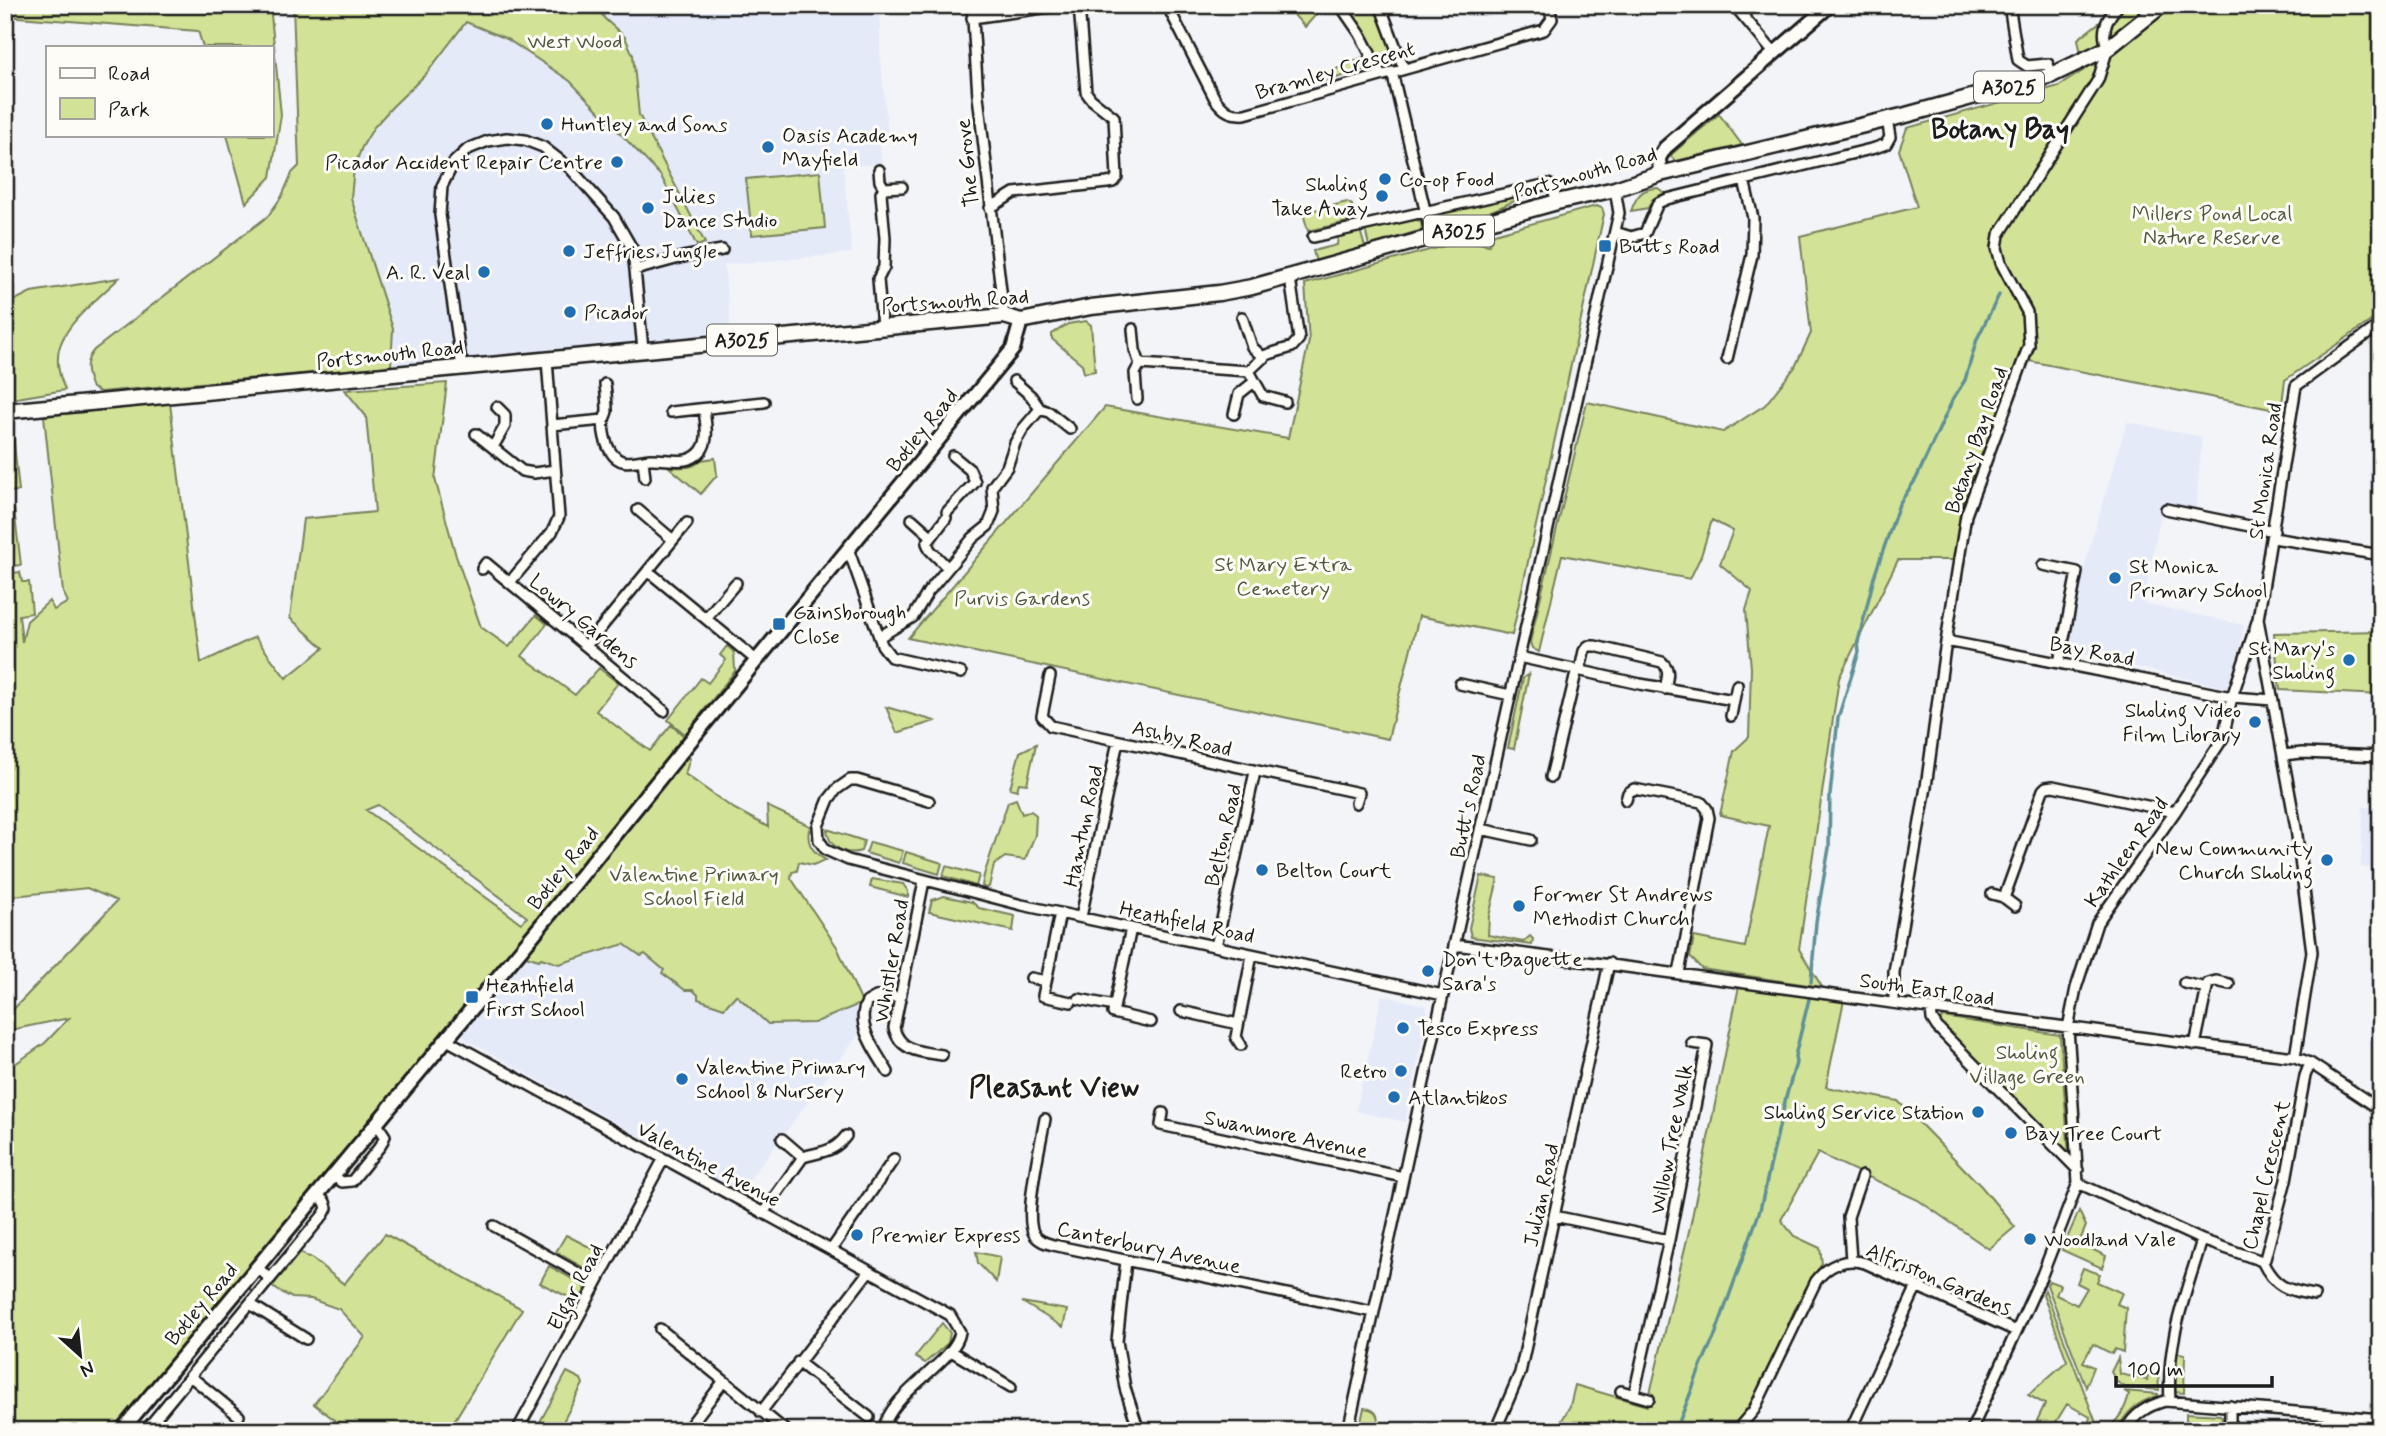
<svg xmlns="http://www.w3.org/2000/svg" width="2386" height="1436" font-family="Mynerve,sans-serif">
  <rect width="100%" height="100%" fill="#f2f4f8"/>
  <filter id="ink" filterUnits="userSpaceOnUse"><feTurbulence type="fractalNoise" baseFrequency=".0143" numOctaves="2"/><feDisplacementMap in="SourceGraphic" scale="14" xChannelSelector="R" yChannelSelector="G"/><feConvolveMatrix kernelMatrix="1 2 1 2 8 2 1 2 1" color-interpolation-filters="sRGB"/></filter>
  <g filter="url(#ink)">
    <path fill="#e5eaf9" d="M596 5H880V51L888 134 879 135 882 164 843 167 852 253 724 265 732 337 448 370 451 343 443 361 417 364 412 362 391 366 393 329 351 198 354 168 362 147 374 127 392 107 426 74 466 21 507 39 569 81 661 176 697 245 704 243 639 115 633 55 625 37 604 19Z
      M2127 422 2202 437 2196 509 2163 503 2143 603 2244 625 2232 689 2066 651 2088 552Z
      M2363 807 2381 808V869L2361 867Z
      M624 944 640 956 645 954 664 970 663 973 685 990H693L698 995V999L724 1007 736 995 814 1023 862 1003 857 1037 740 1192 465 1039 463 1030 528 954 559 964Z
      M1382 995 1424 1005 1428 1011 1405 1122 1356 1111Z"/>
    <path fill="#d2e397" stroke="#77805a" stroke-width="2" fill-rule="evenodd" d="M5 5H270L281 115 271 177 246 203 227 135H271V47H203L198 31 5 16Z
      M293 5H596L605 19 625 37 633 55 639 115 705 243 697 246 661 176 570 81 507 39 466 22 426 74 392 107 374 127 362 147 354 168 351 198 393 329 391 366 100 392 92 388C86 373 83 363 94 350L268 216 282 196 292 173 299 166Z
      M1305 5H1330V6L1320 10 1305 27 1292 13 1297 12Z
      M1345 5H1375L1396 60 1395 65 1389 69 1380 64Z
      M2122 5H2381V314L2285 380 2281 411 2019 359 1962 505 1955 560H1898L1839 678 1799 949 1822 987 1702 969 1690 957 1694 937 1745 947 1769 826 1720 815 1734 751 1749 737 1751 668 1746 610 1752 591 1720 564 1733 531 1712 520 1701 556 1690 579 1562 555 1539 652 1532 648 1530 642 1587 402 1723 432 1765 405 1795 367 1811 333 1800 236 1917 207 1899 150 1907 128 2059 86 2084 70 2078 39Z
      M1363 57 1368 69 1325 81 1323 75Z
      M1719 114 1742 145 1676 161 1671 157 1672 154Z
      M820 172 825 228 752 235 746 179Z
      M1658 188 1666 194 1652 200 1648 208 1631 211C1636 197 1641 188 1658 188Z
      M1517 195 1519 199 1485 214 1440 226 1434 223 1433 219 1437 212Z
      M1347 202 1352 205 1356 220 1308 231 1303 213Z
      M1596 206 1602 208 1604 214 1512 635 1419 616 1388 739 908 638 1105 407 1288 438 1309 341 1305 284 1466 240 1489 245 1494 234Z
      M1413 218 1421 222 1422 230 1369 246 1365 229Z
      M1360 230 1365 247 1316 262 1313 251 1337 245 1338 236Z
      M119 278C98 299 59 327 58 357 57 369 61 379 65 390L5 400V305L31 292Z
      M1086 321 1091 325 1095 371 1084 373 1082 364 1052 339V334L1068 324Z
      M447 383 435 479 456 556 481 627 509 647 536 615 547 624 522 656 575 695 599 668 618 683 596 711 650 751 671 725 684 736 679 744 690 758 685 774 731 807 768 827 767 806 810 826C805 842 812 852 826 860L813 865 799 862 797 871 792 872 791 878 837 947 862 1003 814 1023 768 1024 736 995 724 1008 698 999V995L693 990H685L662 973 664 970 645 954 641 956 624 944 559 964 541 958 539 960 526 956 516 968H497L112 1431H11L5 1415V1071L45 1043 69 1018 5 1031V1018L117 901 87 888 5 897V574L20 572 22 582H29L32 613 19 615 22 642 27 621 49 601 54 610 68 602 63 592 44 416 170 403 201 663 255 637 286 678 324 648 290 618 303 519 375 512 366 416 345 390ZM378 805 527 917 521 923 366 810Z
      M13 434 19 491 5 492V435Z
      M715 458 717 475 701 494 669 467C681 467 693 470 701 460Z
      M14 509 21 565 5 567V510Z
      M2381 631V695L2280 690 2274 633Z
      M727 646 734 652 735 671 685 734 668 720 701 678 708 683 726 660 720 655Z
      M1529 674 1514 749 1508 748 1523 678Z
      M886 707 935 721 897 733Z
      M1036 744 1027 784 1019 783 1017 790 1010 788 1020 752Z
      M1016 799 1022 814 1031 811 1036 815 1035 835 1025 860 1005 857 994 865 989 887 985 888 982 886 984 875 1008 802Z
      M827 829 864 841 861 851C845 856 828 847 827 829Z
      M870 842 903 851 899 863 866 853Z
      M906 852 942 863 939 874 903 863Z
      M946 866 979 875 976 886 943 876Z
      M1481 876 1498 879 1489 916 1488 935 1523 942 1530 936 1533 939 1532 945 1471 937 1469 928Z
      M872 879 903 884 908 891V897L870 887Z
      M944 896 972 902 979 908 1015 916 1013 931 929 912 932 900Z
      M1739 986 1844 1000 1826 1087 1898 1101 1981 1186 2015 1227 1989 1249 1918 1200 1818 1153 1781 1220 1794 1236 1820 1248 1822 1264C1782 1314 1774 1386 1728 1431H1556L1570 1406 1575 1385 1647 1406 1690 1227Z
      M1943 1017 2060 1035 2069 1156 1939 1022Z
      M2079 1211 2086 1226 2079 1243 2106 1256 2102 1268 2062 1250Z
      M385 1234 522 1309 448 1431H349L314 1404 365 1337 339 1309 311 1299 292 1298 272 1287 300 1252 308 1258 310 1257 344 1284Z
      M566 1235 603 1254 593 1271 588 1270 556 1252Z
      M976 1252 1000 1257 996 1282 978 1263Z
      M549 1266 583 1285 585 1290 578 1302 540 1283Z
      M2083 1268 2100 1274 2097 1282 2122 1293 2117 1304 2126 1308 2123 1352 2115 1349 2112 1354 2093 1344 2083 1362 2094 1367 2086 1387 2047 1285 2049 1281 2060 1285 2056 1295 2077 1305 2087 1288 2077 1283Z
      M2045 1290 2095 1420 2088 1426 2090 1417 2067 1404 2056 1422 2067 1428 2065 1431H2032L2045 1404 2028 1395 2067 1361 2043 1294Z
      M1022 1302 1067 1310 1063 1327Z
      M942 1323 950 1333 948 1343 925 1363 915 1357Z
      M2174 1352 2185 1354 2184 1393 2174 1392 2172 1375Z
      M2118 1358 2120 1374 2147 1380 2148 1373 2158 1374 2159 1390 2125 1387 2117 1382 2111 1372Z
      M567 1372 581 1379 583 1384 558 1431H535Z
      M2124 1391 2158 1394V1396C2138 1401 2125 1412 2117 1431H2104C2118 1421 2125 1411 2129 1394Z
      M1364 1408C1378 1409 1380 1418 1376 1431H1359Z
      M2186 1413 2220 1415 2222 1417V1431H2210L2207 1425H2186Z"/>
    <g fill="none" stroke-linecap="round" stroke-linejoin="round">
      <path stroke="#609096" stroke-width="3.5" d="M1811 982 1816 922 1829 848 1830 795 1838 718 1859 652 1858 642 1874 577 1899 504 1916 479 1953 399 1965 380 1977 339 1999 295
        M1675 1431C1689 1401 1698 1368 1714 1338L1760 1210 1786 1097 1796 1063 1795 1056 1809 999"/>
      <defs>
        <path id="street" d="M972 5 978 96 1004 316
          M1167 5 1215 99C1224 111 1230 115 1245 114L1544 30 1552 19 1549 5
          M1340 5 1360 34 1381 75
          M1380 5 1404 69
          M1734 5 1774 53
          M2009 5 2018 60 2027 66 2048 64 2052 75
          M1290 6 1291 5
          M972 18 1064 5
          M1392 72 1432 239
          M879 170 880 181 884 188 881 193 885 238 884 267 878 279 882 327
          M884 188 902 187
          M990 208 1014 193 1107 183 1113 182 1117 177 1114 117 1091 99 1086 92 1079 5
          M1615 232 1631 237 1645 233 1658 203 1667 199 1875 148 1886 144 1890 137 1887 119
          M1313 237 1548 184 1552 186 1557 202
          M635 270 683 257 722 250
          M1242 317 1252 347 1264 358
          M1133 329 1135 350 1140 364
          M1727 359 1752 255 1753 218 1744 180
          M462 368 440 215 442 186 454 162 468 149 488 141 507 138 525 140 543 147 570 168 614 217 633 250 643 349
          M1014 381 1031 396 1040 409
          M605 384C606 393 607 402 607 411 607 414 604 417 604 421 602 430 606 445 611 452 621 468 636 460 650 459 668 458 688 467 701 451 710 440 705 421 704 409
          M1137 399 1135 373 1140 364 1249 371
          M1285 402 1263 396 1249 371 1266 355 1292 347 1299 339 1290 278
          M671 412 764 402
          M1234 414 1239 394 1254 382
          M552 425 604 420
          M476 434 522 471 534 473 555 470
          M493 447 505 426V415L497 407
          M643 460 645 478
          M2166 509 2274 531
          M638 510 673 540
          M947 512 975 482 970 470 953 456
          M946 518 927 543 930 550 948 568
          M912 519 931 536
          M2273 538 2381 555
          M849 551 882 645 891 657 961 673
          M2043 565 2077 572 2059 663
          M482 569 486 563 664 711
          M648 571 756 660
          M510 582 552 532 559 517 547 360
          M706 618 736 583
          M879 637 913 617 928 592 973 538 988 526 994 511 992 487 1007 467 1015 443 1023 429 1040 409 1049 412 1070 429
          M1946 641 2232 697 2273 700
          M586 646 687 523
          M1519 657 1640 684 1734 700 1731 716
          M1580 670 1584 651 1588 646H1595L1662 662C1671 670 1667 678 1665 689
          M1050 676 1042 716 1051 726 1359 793 1356 803
          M1460 684 1510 695
          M1734 700 1737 685
          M2283 755 2302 753 2381 756
          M1551 777 1577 669
          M1626 800 1628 793 1634 789 1701 802 1707 809 1709 818 1679 973
          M929 801 857 780H850L837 789 829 799 818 826 819 840 826 850 848 860 1022 905 1443 995
          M1481 829 1531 840
          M924 881 894 1028C900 1052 922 1052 942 1055
          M1992 894 2003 897 2015 906
          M2004 898 2043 790 2046 787 2053 786 2175 812
          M1060 913 1043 996 1071 1002
          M1081 917 1118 741
          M1131 928 1113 1013 1151 1022
          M1454 945C1735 979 2014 1022 2295 1057L2310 1063 2381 1110
          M1216 946 1255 772
          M1031 978 1046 981
          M2184 983 2207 988
          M1079 999 1114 1006
          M1894 1003V972L1926 787 1944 655 1966 515 2029 345 2027 312 2001 263 1997 248 1999 235 2098 80 2108 48C2100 32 2106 18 2119 5
          M1931 1008 1932 1019 1937 1027 2078 1170
          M1181 1011 1238 1024
          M445 1039 950 1315 960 1332C956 1362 889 1393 883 1431
          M1241 1045 1236 1037 1252 955
          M2195 1045 2208 983 2216 981 2229 984
          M2295 1057 2312 952 2296 828 2258 619 2296 386 2381 324
          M888 1072C877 1053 854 1025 867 1002L876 997 885 995 900 998
          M1163 1113 1161 1125 1403 1177
          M1045 1119C1041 1142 1023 1217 1034 1234 1038 1241 1046 1243 1053 1245L1373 1312
          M782 1139 803 1157
          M334 1176 342 1182 352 1181 381 1145 385 1136 377 1124
          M2078 1183 2202 1240 2262 1261 2265 1259 2286 1180 2305 1076 2310 1063
          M763 1213 803 1157C822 1151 833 1153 846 1136
          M1554 1216 1669 1240
          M494 1226 596 1283
          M831 1250 894 1159
          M1851 1260 1848 1217 1862 1176
          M1126 1261 1117 1341 1125 1388 1139 1431
          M2262 1261C2275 1288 2287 1290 2314 1295
          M270 1279 324 1214 327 1208 325 1202 318 1195
          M250 1304 306 1339
          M660 1329 786 1431
          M951 1351 1011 1387
          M798 1362 869 1417
          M190 1376 239 1416
          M1621 1391 1649 1399
          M1634 1394 1669 1240 1707 1045 1692 1043
          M2170 1401C2166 1342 2185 1296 2202 1240
          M761 1412 869 1271
          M145 1431 270 1279 257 1267
          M517 1431 663 1160
          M686 1431 723 1382
          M1348 1431 1443 995 1619 213 1615 189
          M1495 1431 1520 1373 1609 963
          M1736 1431 1754 1410 1816 1281C1828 1265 1846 1257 1865 1263L2016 1331
          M1850 1431 1917 1286
          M1971 1431 2042 1275 2078 1183 2068 1028 2076 988 2097 923 2175 812 2223 738 2232 697 2258 619
          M2125 1431C2134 1414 2147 1406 2165 1401L2381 1419
          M2230 1431V1406"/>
        <path id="secondary" d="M1660 174 1659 158 1665 148 1830 5
          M121 1431 538 929 691 740 1013 349 1021 321"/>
        <path id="primary" d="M5 411 1004 316 1021 321 1091 307 1219 293 1252 287 1557 202 1615 189 1660 174 1906 115 2052 75 2108 48 2162 5"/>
      </defs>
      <use href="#street" stroke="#1c1c1c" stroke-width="14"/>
      <use href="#secondary" stroke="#1c1c1c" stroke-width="18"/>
      <use href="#primary" stroke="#1c1c1c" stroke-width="19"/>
      <use href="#street" stroke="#fdfcf7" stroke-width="9"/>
      <use href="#secondary" stroke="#fdfcf7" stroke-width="12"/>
      <use href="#primary" stroke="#fdfcf7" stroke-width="14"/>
    </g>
  </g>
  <g fill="#1f6fb2" stroke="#fdfcf7" stroke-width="2.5">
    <circle cx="547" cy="124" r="7"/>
    <circle cx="768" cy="147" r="7"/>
    <circle cx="617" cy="162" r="7"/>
    <circle cx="1385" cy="179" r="7"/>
    <circle cx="1382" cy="196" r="7"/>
    <circle cx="648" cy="208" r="7"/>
    <rect x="1598" y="239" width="14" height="14" rx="3.5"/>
    <circle cx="569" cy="251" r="7"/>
    <circle cx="484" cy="272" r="7"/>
    <circle cx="570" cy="312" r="7"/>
    <circle cx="2115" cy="578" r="7"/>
    <rect x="772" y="617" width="14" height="14" rx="3.5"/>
    <circle cx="2349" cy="660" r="7"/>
    <circle cx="2255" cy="722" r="7"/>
    <circle cx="2327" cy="860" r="7"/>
    <circle cx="1262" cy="870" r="7"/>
    <circle cx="1519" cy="906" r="7"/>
    <circle cx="1428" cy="971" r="7"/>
    <rect x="465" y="990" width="14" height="14" rx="3.5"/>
    <circle cx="1403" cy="1028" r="7"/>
    <circle cx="1401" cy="1071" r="7"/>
    <circle cx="682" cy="1079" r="7"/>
    <circle cx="1394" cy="1097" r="7"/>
    <circle cx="1978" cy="1112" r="7"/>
    <circle cx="2011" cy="1133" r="7"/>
    <circle cx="857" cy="1235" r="7"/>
    <circle cx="2030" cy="1239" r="7"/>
  </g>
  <g text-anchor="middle" stroke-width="6" stroke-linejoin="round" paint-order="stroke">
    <g fill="#fdfcf7" stroke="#605f5e" stroke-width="2">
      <rect x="1974" y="71.5" width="70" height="31" rx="5"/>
      <rect x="1424" y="215.5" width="70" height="31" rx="5"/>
      <rect x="707" y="324.5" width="70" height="31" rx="5"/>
    </g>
    <g font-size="19" font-weight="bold" fill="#1c1c1c">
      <text x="2009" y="94">A3025</text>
      <text x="1459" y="238">A3025</text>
      <text x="742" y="347">A3025</text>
    </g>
    <g font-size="21" fill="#535841" stroke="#fdfcf7">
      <text x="575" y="48">West Wood</text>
      <text x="2212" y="220">Millers Pond Local<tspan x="2212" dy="24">Nature Reserve</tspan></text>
      <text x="1283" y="571">St Mary Extra<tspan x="1283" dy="24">Cemetery</tspan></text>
      <text x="1022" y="605">Purvis Gardens</text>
      <text x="694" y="881">Valentine Primary<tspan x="694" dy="24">School Field</tspan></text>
      <text x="2027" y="1059">Sholing<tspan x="2027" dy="24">Village Green</tspan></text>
    </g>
    <g font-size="21" fill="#1c1c1c" stroke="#fdfcf7">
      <text transform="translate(1335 70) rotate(-16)" y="7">Bramley Crescent</text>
      <text transform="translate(967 163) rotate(-96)" y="7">The Grove</text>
      <text transform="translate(1585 173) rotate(-16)" y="7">Portsmouth Road</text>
      <text transform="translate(955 301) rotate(-4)" y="7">Portsmouth Road</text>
      <text transform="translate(390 354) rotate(-6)" y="7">Portsmouth Road</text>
      <text transform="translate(922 430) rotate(-51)" y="7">Botley Road</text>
      <text transform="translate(1976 440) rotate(-71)" y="7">Botany Bay Road</text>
      <text transform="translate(2265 471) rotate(-82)" y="7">St Monica Road</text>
      <text transform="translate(584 621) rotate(40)" y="7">Lowry Gardens</text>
      <text transform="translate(2092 651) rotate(11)" y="7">Bay Road</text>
      <text transform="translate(1182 738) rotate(13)" y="7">Ashby Road</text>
      <text transform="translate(1468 806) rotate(-78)" y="7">Butt's Road</text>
      <text transform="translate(1083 826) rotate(-78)" y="7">Hamtun Road</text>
      <text transform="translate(1223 835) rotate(-77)" y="7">Belton Road</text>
      <text transform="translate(2126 852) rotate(-55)" y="7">Kathleen Road</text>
      <text transform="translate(563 868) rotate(-51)" y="7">Botley Road</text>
      <text transform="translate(1187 922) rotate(12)" y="7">Heathfield Road</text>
      <text transform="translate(891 961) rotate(-80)" y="7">Whistler Road</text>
      <text transform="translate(1927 989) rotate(8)" y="7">South East Road</text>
      <text transform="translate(1286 1134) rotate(12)" y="7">Swanmore Avenue</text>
      <text transform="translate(1671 1139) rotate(-79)" y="7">Willow Tree Walk</text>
      <text transform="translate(709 1164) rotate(28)" y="7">Valentine Avenue</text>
      <text transform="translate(2266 1175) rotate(-77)" y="7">Chapel Crescent</text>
      <text transform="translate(1541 1195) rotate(-78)" y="7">Julian Road</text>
      <text transform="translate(1149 1247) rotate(12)" y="7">Canterbury Avenue</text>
      <text transform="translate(1939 1279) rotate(23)" y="7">Alfriston Gardens</text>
      <text transform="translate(575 1287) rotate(-62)" y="7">Elgar Road</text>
      <text transform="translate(201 1304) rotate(-50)" y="7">Botley Road</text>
    </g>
    <g font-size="21" fill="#1c1c1c" stroke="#fdfcf7" text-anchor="start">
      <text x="561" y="131">Huntley and Sons</text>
      <text x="782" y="142">Oasis Academy<tspan x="782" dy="24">Mayfield</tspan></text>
      <text x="603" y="169" text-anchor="end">Picador Accident Repair Centre</text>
      <text x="1399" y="186">Co-op Food</text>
      <text x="1368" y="191" text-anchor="end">Sholing<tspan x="1368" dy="24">Take Away</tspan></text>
      <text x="662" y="203">Julies<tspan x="662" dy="24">Dance Studio</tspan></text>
      <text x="1619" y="253">Butts Road</text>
      <text x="583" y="258">Jeffries Jungle</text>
      <text x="470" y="279" text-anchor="end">A. R. Veal</text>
      <text x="584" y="319">Picador</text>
      <text x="2129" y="573">St Monica<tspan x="2129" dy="24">Primary School</tspan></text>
      <text x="793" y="619">Gainsborough<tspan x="793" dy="24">Close</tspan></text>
      <text x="2335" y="655" text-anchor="end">St Mary's<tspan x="2335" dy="24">Sholing</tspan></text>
      <text x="2241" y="717" text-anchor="end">Sholing Video<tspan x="2241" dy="24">Film Library</tspan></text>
      <text x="2313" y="855" text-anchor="end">New Community<tspan x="2313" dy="24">Church Sholing</tspan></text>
      <text x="1276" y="877">Belton Court</text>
      <text x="1533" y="901">Former St Andrews<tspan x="1533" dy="24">Methodist Church</tspan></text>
      <text x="1442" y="966">Don't Baguette<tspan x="1442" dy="24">Sara's</tspan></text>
      <text x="486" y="992">Heathfield<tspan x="486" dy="24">First School</tspan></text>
      <text x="1417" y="1035">Tesco Express</text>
      <text x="696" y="1074">Valentine Primary<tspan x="696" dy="24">School &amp; Nursery</tspan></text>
      <text x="1387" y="1078" text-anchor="end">Retro</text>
      <text x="1408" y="1104">Atlantikos</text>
      <text x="1964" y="1119" text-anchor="end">Sholing Service Station</text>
      <text x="2025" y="1140">Bay Tree Court</text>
      <text x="871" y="1242">Premier Express</text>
      <text x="2044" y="1246">Woodland Vale</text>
    </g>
    <g font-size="28" font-weight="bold" fill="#1c1c1c" stroke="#fdfcf7">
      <text x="2000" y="138">Botany Bay</text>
      <text x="1054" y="1096">Pleasant View</text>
    </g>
  </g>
  <rect width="2386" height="1436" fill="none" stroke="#fdfcf7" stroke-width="28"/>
  <rect x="14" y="14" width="2358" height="1408" fill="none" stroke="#1c1c1c" stroke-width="2.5" filter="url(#ink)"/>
  <rect x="46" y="46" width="228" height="91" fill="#fdfcf7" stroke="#a3a29f" stroke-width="2"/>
  <rect x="60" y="68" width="35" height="10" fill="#fdfcf7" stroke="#a3a29f" stroke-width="2"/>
  <text x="108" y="80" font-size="21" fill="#1c1c1c">Road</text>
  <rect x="60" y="98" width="35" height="21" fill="#d2e397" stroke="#a3a29f" stroke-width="2"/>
  <text x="108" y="116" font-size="21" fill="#1c1c1c">Park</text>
  <g transform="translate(80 1355) rotate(153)" stroke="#fdfcf7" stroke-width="5" paint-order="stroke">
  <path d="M0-5L12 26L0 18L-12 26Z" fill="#1c1c1c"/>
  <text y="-10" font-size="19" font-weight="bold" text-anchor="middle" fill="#1c1c1c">N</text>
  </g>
  <path d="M2116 1376v10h156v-10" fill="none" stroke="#1c1c1c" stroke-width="3.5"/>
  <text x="2127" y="1376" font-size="21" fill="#1c1c1c" stroke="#fdfcf7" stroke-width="5" paint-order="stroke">100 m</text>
</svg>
